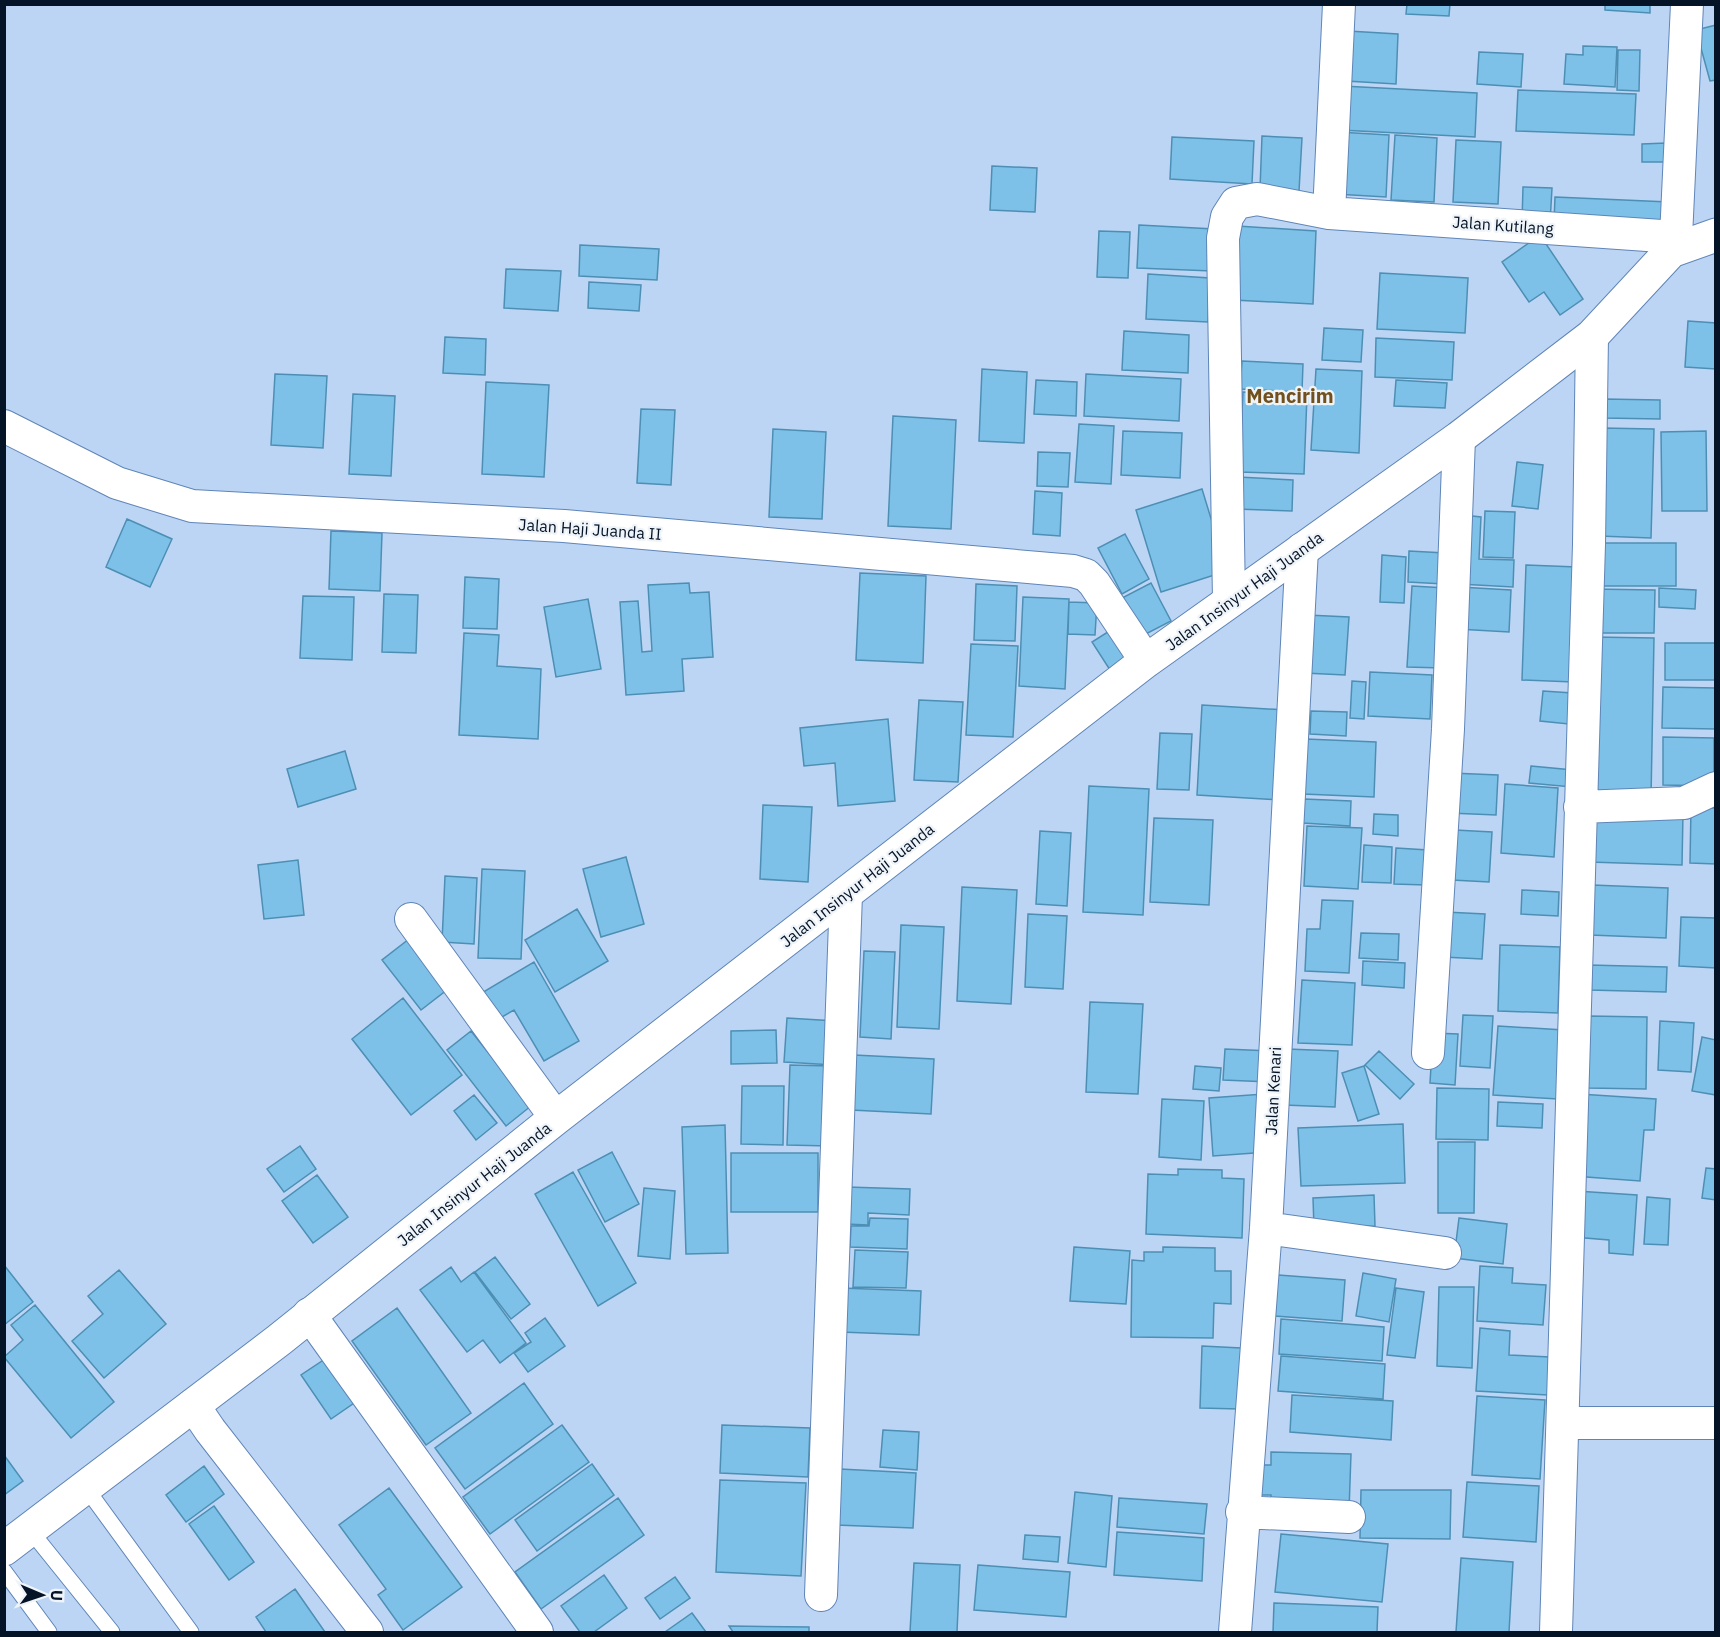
<svg xmlns="http://www.w3.org/2000/svg" width="1720" height="1637" font-family="'IBM Plex Sans',sans-serif">
  <rect width="100%" height="100%" fill="#bcd5f5"/>
  <path fill="#7ec1e8" stroke="#4d8fb4" stroke-width="1.5" d="M1407 4H1450L1449 16 1406 14Z
    M1605 4H1650V13L1605 10Z
    M1716 25V80L1710 81 1696 30Z
    M1348 31 1398 34 1396 84 1346 81Z
    M1583 46 1617 47 1615 87 1564 84 1566 54 1583 55Z
    M1618 50H1640L1639 91 1617 90Z
    M1479 52 1523 54 1521 87 1477 84Z
    M1342 86 1477 93 1475 137 1340 130Z
    M1518 90 1636 94 1634 135 1516 131Z
    M1338 132 1389 135 1386 197 1335 194Z
    M1395 135 1437 138 1434 202 1391 200Z
    M1262 136 1302 138 1299 191 1260 189Z
    M1172 137 1254 141 1252 184 1170 179Z
    M1456 140 1501 142 1498 204 1453 202Z
    M1666 143V162H1642V144Z
    M992 166 1037 168 1035 212 990 210Z
    M1523 187 1552 188 1550 223 1522 221Z
    M1555 197 1669 202 1668 226 1554 222Z
    M1139 225 1214 229 1212 271 1137 268Z
    M1237 226 1316 231 1313 304 1233 300Z
    M1099 231 1130 232 1128 278 1097 277Z
    M1540 235 1583 299 1560 315 1544 292 1529 302 1502 262Z
    M580 245 659 249 657 280 579 276Z
    M506 269 561 271 558 311 504 308Z
    M1380 273 1468 278 1465 333 1377 329Z
    M1148 274 1210 278 1208 322 1146 319Z
    M589 282 641 285 639 311 588 308Z
    M1688 321 1716 323V369L1685 367Z
    M1324 328 1363 330 1361 362 1322 360Z
    M1124 331 1189 335 1188 373 1122 370Z
    M445 337 486 339 485 375 443 373Z
    M1376 338 1454 342 1452 380 1375 377Z
    M1242 361 1303 364 1302 392 1240 389Z
    M982 369 1027 372 1024 443 979 441Z
    M1316 369 1362 371 1359 453 1311 450Z
    M275 374 327 376 323 448 271 445Z
    M1086 374 1181 379 1179 421 1084 416Z
    M1036 380 1077 382 1076 416 1034 414Z
    M1396 380 1447 383 1445 408 1394 406Z
    M486 382 549 385 544 477 482 474Z
    M1243 392 1307 395 1304 474 1239 472Z
    M353 394 395 396 391 476 349 474Z
    M1604 399 1660 400V419L1603 418Z
    M641 409 675 410 671 485 637 483Z
    M893 416 956 420 951 529 888 526Z
    M1079 424 1114 426 1111 484 1075 482Z
    M1602 428 1654 429 1651 538 1599 536Z
    M773 429 826 432 822 519 769 517Z
    M1123 431 1182 433 1180 478 1121 475Z
    M1706 431 1707 511H1662L1661 432Z
    M1038 452 1070 453 1068 487 1037 486Z
    M1517 462 1543 465 1538 509 1512 506Z
    M1238 477 1293 480 1292 511 1236 509Z
    M1202 489 1227 571 1161 592 1136 510Z
    M1035 491 1062 493 1060 536 1033 534Z
    M1485 511 1515 512 1513 558 1483 557Z
    M1463 515 1481 517 1479 559 1514 560 1513 587 1459 584Z
    M127 519 172 539 150 587 106 567Z
    M331 531 382 533 380 591 329 589Z
    M1125 534 1149 579 1122 594 1098 548Z
    M1599 543H1676V586H1599Z
    M1409 551 1445 553 1444 584 1408 582Z
    M1382 555 1406 557 1404 603 1380 602Z
    M1526 565 1577 567 1573 682 1522 680Z
    M860 573 926 576 923 663 856 660Z
    M465 577 499 579 497 629 463 628Z
    M689 583 690 593 709 592 713 657 682 659 684 691 626 695 620 602 638 601 642 652 652 651 648 585Z
    M1151 583 1171 621 1142 636 1122 598Z
    M976 584 1017 586 1015 641 974 640Z
    M1412 586 1446 588 1442 668 1407 667Z
    M1459 587 1511 590 1509 632 1457 629Z
    M1659 588 1696 590 1695 609 1659 607Z
    M1592 589 1655 590 1654 633H1591Z
    M384 594 418 595 416 653 382 652Z
    M303 596 354 597 352 660 300 658Z
    M1023 597 1069 599 1065 689 1019 686Z
    M588 599 601 669 556 677 544 607Z
    M1069 602 1097 603 1095 635 1068 634Z
    M1307 615 1349 617 1345 675 1304 673Z
    M1114 628 1132 656 1110 670 1092 642Z
    M464 633 499 635 497 666 541 669 538 739 459 735Z
    M1593 637 1654 638 1651 798 1590 797Z
    M1665 643H1716V680H1665Z
    M971 644 1018 646 1013 737 966 735Z
    M1370 672 1432 675 1430 719 1368 716Z
    M1352 681 1366 682 1364 719 1350 718Z
    M1663 687 1716 688V729L1662 728Z
    M1543 691 1572 693 1569 724 1540 721Z
    M919 700 963 702 958 782 914 780Z
    M1202 705 1286 710 1282 800 1197 795Z
    M1311 711 1347 712 1346 736 1310 734Z
    M888 719 895 801 838 806 835 763 804 766 800 728Z
    M1160 733 1192 734 1189 790 1157 789Z
    M1663 737 1714 738V786L1663 785Z
    M1306 739 1376 742 1374 797 1303 794Z
    M345 751 356 789 298 807 287 769Z
    M1531 766 1573 770 1572 787 1529 783Z
    M1451 773 1498 775 1496 815 1449 813Z
    M1505 784 1558 788 1554 857 1501 853Z
    M1089 786 1149 789 1143 915 1083 912Z
    M1304 799 1351 801 1350 826 1303 823Z
    M763 805 812 807 808 882 760 879Z
    M1691 807 1716 808V864L1690 863Z
    M1590 810 1683 813 1682 865 1589 862Z
    M1374 814 1398 815V836L1373 834Z
    M1154 818 1213 820 1209 905 1150 902Z
    M1307 826 1362 828 1358 889 1304 886Z
    M1455 830 1492 832 1489 882 1452 880Z
    M1040 831 1071 833 1067 906 1036 904Z
    M1364 845 1392 847 1391 883 1362 882Z
    M1396 848 1428 850 1426 885 1394 884Z
    M626 857 644 924 601 937 583 869Z
    M298 860 304 915 264 919 258 865Z
    M482 869 525 871 521 959 478 958Z
    M445 876 477 878 474 944 442 942Z
    M1592 885 1668 888 1666 938 1590 935Z
    M962 887 1017 890 1011 1004 957 1001Z
    M1522 890 1559 892 1558 916 1521 914Z
    M1322 900 1353 901 1349 973 1305 971 1307 929H1320Z
    M577 909 608 961 555 992 525 940Z
    M1445 912 1485 914 1482 959 1443 957Z
    M1028 914 1067 916 1063 989 1025 987Z
    M1681 917 1716 918V968L1679 966Z
    M901 925 944 927 939 1029 897 1027Z
    M1361 933 1399 934 1398 960 1359 958Z
    M409 939 448 989 421 1010 382 960Z
    M1500 945 1560 947 1558 1013 1498 1011Z
    M864 951 895 952 891 1039 860 1037Z
    M1363 961 1405 963 1404 988 1362 985Z
    M534 962 579 1041 544 1061 514 1010 495 1021 480 994Z
    M1589 965 1667 967 1666 992 1589 990Z
    M1302 980 1355 983 1352 1045 1298 1043Z
    M403 998 462 1075 411 1115 352 1039Z
    M1090 1002 1143 1004 1138 1094 1086 1092Z
    M1463 1015 1493 1016 1490 1068 1460 1066Z
    M1589 1016 1647 1017 1646 1089 1588 1088Z
    M787 1018 836 1021 834 1065 784 1062Z
    M1660 1021 1694 1023 1691 1072 1658 1070Z
    M1498 1026 1564 1030 1558 1099 1493 1095Z
    M776 1030 777 1063 731 1064V1031Z
    M471 1031 531 1106 506 1126 447 1050Z
    M1433 1033 1458 1034 1455 1085 1430 1083Z
    M1702 1037 1716 1040V1095L1692 1091Z
    M1225 1049 1271 1051 1270 1082 1223 1080Z
    M1287 1049 1338 1051 1335 1107 1284 1105Z
    M1379 1051 1414 1084 1400 1099 1365 1065Z
    M854 1055 934 1059 931 1114 851 1110Z
    M790 1065 830 1066 829 1146 787 1145Z
    M1195 1066 1221 1068 1219 1091 1193 1089Z
    M1364 1066 1379 1114 1358 1121 1342 1073Z
    M742 1086H784L783 1145 741 1144Z
    M1437 1088 1489 1089 1488 1140 1436 1139Z
    M1264 1094 1268 1152 1213 1156 1209 1098Z
    M1579 1094 1656 1099 1654 1130H1644L1640 1181 1573 1176Z
    M474 1095 497 1123 476 1140 454 1111Z
    M1162 1099 1204 1101 1201 1160 1159 1157Z
    M1498 1102 1543 1104 1542 1128 1497 1126Z
    M1403 1124 1405 1183 1301 1186 1298 1128Z
    M725 1125 728 1253 686 1254 682 1127Z
    M1438 1142H1475L1474 1213H1438Z
    M300 1146 316 1169 284 1192 267 1169Z
    M612 1152 639 1204 605 1222 578 1170Z
    M731 1153H818V1212H731Z
    M1706 1168 1716 1169V1200L1702 1198Z
    M1178 1169 1222 1170V1178L1244 1179 1242 1238 1146 1234 1148 1174 1178 1175Z
    M573 1172 636 1283 598 1306 535 1194Z
    M317 1175 348 1217 313 1243 282 1201Z
    M847 1187 910 1189 909 1215 868 1213V1225L846 1224Z
    M644 1188 675 1191 670 1259 638 1256Z
    M1576 1191 1637 1195 1633 1255 1609 1253V1240L1573 1237Z
    M1374 1195 1375 1226 1314 1228 1313 1198Z
    M1647 1197 1670 1199 1668 1245 1644 1244Z
    M870 1218 908 1219 907 1249 850 1247 851 1226H869Z
    M1459 1218 1507 1224 1503 1264 1454 1258Z
    M1074 1247 1130 1251 1126 1304 1070 1301Z
    M1163 1247 1215 1248V1271H1231V1304L1214 1303 1213 1338 1131 1337 1132 1260 1144 1261V1252H1163Z
    M855 1250 908 1252 906 1288 853 1287Z
    M495 1257 530 1304 511 1319 475 1272Z
    M4 1265 33 1302 4 1325Z
    M1480 1266 1513 1268 1512 1283 1546 1285 1543 1325 1477 1321Z
    M451 1267 461 1282 474 1272 526 1343 500 1363 483 1340 467 1352 420 1290Z
    M119 1270 166 1324 104 1378 72 1341 103 1314 88 1296Z
    M1363 1273 1396 1279 1389 1322 1356 1316Z
    M1278 1275 1345 1280 1342 1321 1275 1316Z
    M1439 1287H1474L1472 1368 1437 1366Z
    M841 1288 921 1291 919 1335 840 1332Z
    M1396 1288 1424 1292 1415 1358 1387 1355Z
    M35 1305 114 1402 71 1438 4 1357 23 1340 11 1325Z
    M397 1308 471 1413 426 1445 352 1341Z
    M545 1318 565 1346 528 1372 514 1353 531 1342 525 1333Z
    M1281 1319 1384 1327 1382 1361 1279 1354Z
    M1480 1328 1510 1331 1509 1355 1550 1357 1548 1395 1476 1391Z
    M1202 1346 1241 1348 1239 1409 1200 1408Z
    M1281 1356 1385 1364 1383 1399 1278 1391Z
    M328 1357 357 1401 331 1419 301 1375Z
    M524 1383 553 1424 465 1489 435 1448Z
    M1292 1395 1393 1401 1391 1440 1290 1432Z
    M1477 1396 1545 1400 1540 1479 1472 1475Z
    M562 1425 589 1462 490 1534 463 1497Z
    M722 1425 810 1428 808 1477 720 1473Z
    M883 1430 919 1432 917 1470 880 1467Z
    M1271 1452 1351 1454 1349 1511 1271 1509V1495H1258V1465H1271Z
    M4 1455 23 1481 4 1495Z
    M592 1464 614 1495 537 1551 515 1520Z
    M204 1466 224 1494 186 1522 166 1495Z
    M840 1469 916 1473 913 1528 836 1525Z
    M720 1480 806 1483 801 1576 716 1572Z
    M1467 1482 1539 1486 1536 1542 1463 1537Z
    M389 1488 462 1587 403 1630 378 1595 386 1589 339 1525Z
    M1361 1490H1451L1450 1539 1360 1538Z
    M1075 1492 1112 1496 1106 1567 1068 1563Z
    M618 1498 644 1535 541 1609 515 1572Z
    M1119 1498 1207 1504 1204 1534 1117 1527Z
    M214 1506 254 1562 229 1580 189 1524Z
    M1117 1532 1204 1538 1202 1581 1114 1575Z
    M1281 1534 1388 1544 1382 1602 1275 1592Z
    M1025 1535 1060 1537 1058 1562 1023 1559Z
    M1461 1558 1513 1562 1509 1632H1456Z
    M914 1563 960 1565 957 1632H910Z
    M978 1565 1070 1572 1066 1617 974 1610Z
    M604 1575 627 1608 594 1632H580L561 1606Z
    M675 1577 690 1598 660 1619 645 1598Z
    M295 1589 325 1632H266L256 1617Z
    M1274 1603 1378 1607 1377 1632H1273Z
    M692 1613 706 1632H665Z
    M729 1626 809 1627V1632H733Z"/>
  <g fill="none" stroke-linecap="round" stroke-linejoin="round">
    <defs>
      <path id="lane" d="M86 1488 191 1632
        M30 1530 112 1632
        M4 1571 49 1632"/>
      <path id="street" d="M1329 213 1339 4
        M1671 251 1676 237 1687 4
        M4 426 117 483 192 506 564 526 1073 571 1086 575 1094 583 1146 661
        M1229 600 1223 238 1227 217 1236 203 1257 199 1329 213 1676 237
        M1580 807 1684 803 1716 788
        M411 919 556 1118
        M1428 1053 1448 729 1459 438
        M1266 1228 1445 1253
        M309 1314 537 1632
        M193 1405 210 1430 367 1632
        M1564 1423H1716
        M1242 1512 1349 1517
        M821 1595 846 894
        M1235 1632 1266 1228 1302 549
        M1556 1632 1589 544 1592 336"/>
      <path id="secondary" d="M4 1549 279 1340 556 1118 1146 661 1459 438 1592 336 1671 251 1716 235"/>
    </defs>
    <use href="#lane" stroke="#5f85b7" stroke-width="17"/>
    <use href="#street" stroke="#5f85b7" stroke-width="34"/>
    <use href="#secondary" stroke="#5f85b7" stroke-width="35"/>
    <use href="#lane" stroke="#fff" stroke-width="15"/>
    <use href="#street" stroke="#fff" stroke-width="32"/>
    <use href="#secondary" stroke="#fff" stroke-width="33"/>
  </g>
  <g text-anchor="middle" stroke-width="4.5" stroke-linejoin="round" paint-order="stroke">
    <g font-size="16" fill="#051326" stroke="#eff4f9">
      <text transform="translate(1503 225) rotate(4)" y="6">Jalan Kutilang</text>
      <text transform="translate(590 529) rotate(4)" y="6">Jalan Haji Juanda II</text>
      <text transform="translate(1244 591) rotate(-36)" y="6">Jalan Insinyur Haji Juanda</text>
      <text transform="translate(857 885) rotate(-38)" y="6">Jalan Insinyur Haji Juanda</text>
      <text transform="translate(1273 1091) rotate(-87)" y="6">Jalan Kenari</text>
      <text transform="translate(474 1184) rotate(-38)" y="6">Jalan Insinyur Haji Juanda</text>
    </g>
    <g font-size="20" font-weight="bold" fill="#71501d" stroke="#eff4f9">
      <text x="1290" y="403">Mencirim</text>
    </g>
  </g>
  <rect width="1720" height="1637" fill="none" stroke="#051326" stroke-width="12"/>
  <g transform="translate(42 1595) rotate(92)" stroke="#eff4f9" stroke-width="4.5" paint-order="stroke">
  <path d="M0-4.5L10 22L0 15L-10 22Z" fill="#051326"/>
  <text y="-9" font-size="16" font-weight="bold" text-anchor="middle" fill="#051326">U</text>
  </g>
</svg>
